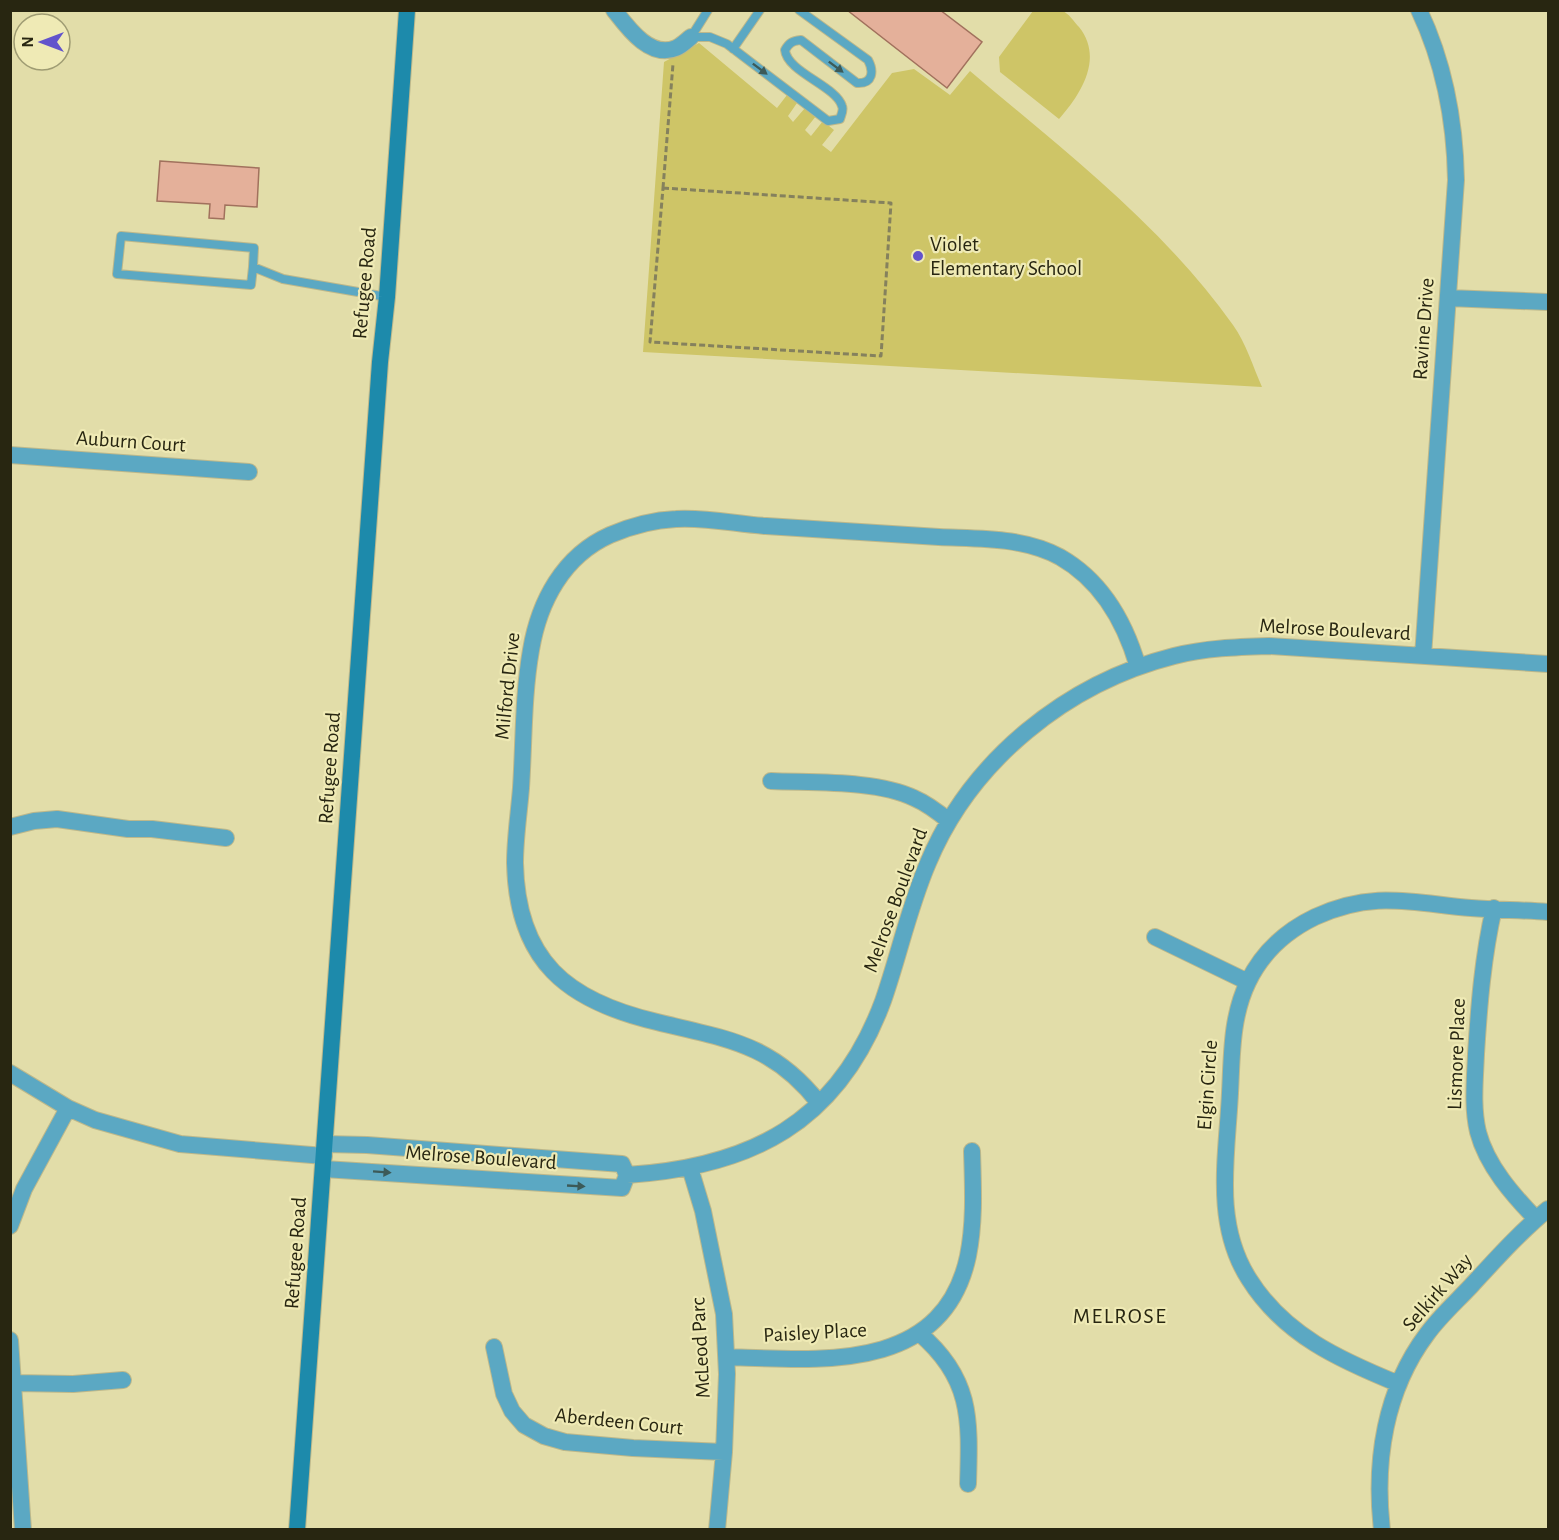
<svg xmlns="http://www.w3.org/2000/svg" width="1559" height="1540" font-family="'Alegreya Sans',sans-serif">
  <rect width="100%" height="100%" fill="#e2dda9"/>
  <path fill="#cec567" d="M1033 11C1041 10 1054 8 1062 11 1069 13 1074 22 1079 27 1104 58 1081 94 1059 119L1000 72 999 57Z
    M699 43 777 108 787 95 797 103 788 116 793 122 805 108 816 116 805 130 811 136 823 121 834 130 822 145 831 152 892 73 914 69 950 95 970 71C1063 150 1162 225 1233 325 1246 343 1253 367 1262 387L643 352 664 62Z"/>
  <path fill="#e4b09a" stroke="#a1715d" stroke-width="1.5" d="M847 10H940L982 42 947 88Z
    M160 161 259 168 257 207 225 205 224 219 209 218 210 204 157 201Z"/>
  <g fill="none" stroke-linecap="round" stroke-linejoin="round">
    <defs>
      <path id="service" d="M691 37H710L727 44 828 121 840 119C841 115 844 110 842 106 836 86 787 72 785 50 789 43 792 41 801 40L857 83C873 84 874 71 868 60L799 10
        M691 37 708 10
        M733 49 760 10
        M253 267 254 248 121 236 117 274 251 285 253 267 283 279 387 297"/>
      <path id="minor" d="M614 10C628 28 650 59 676 48 681 46 686 41 691 37
        M1419 10C1445 65 1455 121 1456 180L1423 656
        M1448 298 1548 302
        M10 455 249 472
        M771 781C813 783 877 780 914 798 928 804 938 812 949 821
        M10 827 34 821 57 819 128 829H152L226 838
        M1494 908C1483 956 1479 1005 1476 1054 1475 1080 1472 1107 1478 1132 1487 1166 1513 1195 1536 1219
        M1155 937 1248 982
        M10 1073 68 1108 95 1120 180 1144 324 1156
        M819 1103C772 1043 726 1039 657 1022 567 1001 517 961 515 863 515 838 519 813 521 788 524 742 523 695 531 650 539 602 563 556 610 535 631 526 653 520 676 519 706 517 736 524 766 526 823 530 881 533 939 537 980 539 1023 537 1060 557 1102 581 1125 622 1138 667
        M690 1168 703 1211 724 1314 727 1374 724 1452 717 1530
        M324 1169 622 1188 627 1175 622 1164 367 1145 325 1144
        M627 1175C751 1167 838 1123 883 1001 899 955 909 907 928 863 971 760 1067 683 1174 656 1205 648 1237 647 1269 646L1548 664
        M10 1226 24 1189 68 1108
        M919 1333C972 1378 970 1419 968 1484
        M10 1340 23 1530
        M494 1347 504 1394 512 1411 524 1425 544 1436 565 1442 633 1448 724 1452
        M727 1357C819 1360 943 1374 968 1256 975 1221 973 1186 972 1151
        M14 1383 73 1384 123 1380
        M1399 1384C1340 1360 1284 1335 1249 1279 1213 1223 1227 1156 1230 1093 1232 1056 1231 1017 1248 982 1262 953 1286 931 1315 917 1373 890 1412 903 1471 908 1497 910 1523 910 1548 912
        M1382 1530C1374 1461 1385 1390 1427 1334 1440 1316 1456 1302 1471 1286 1495 1260 1520 1232 1548 1209"/>
      <path id="secondary" d="M297 1530 380 362 387 297 407 10"/>
    </defs>
    <use href="#service" stroke="#bdb88b" stroke-width="10"/>
    <use href="#minor" stroke="#bdb88b" stroke-width="18"/>
    <use href="#secondary" stroke="#bdb88b" stroke-width="18"/>
    <path stroke="#85815d" stroke-width="3" stroke-dasharray="6 3" stroke-linecap="butt" d="M663 188 891 203 881 356 650 342Z
      M663 188 673 64"/>
    <use href="#service" stroke="#5ba8c3" stroke-width="8"/>
    <use href="#minor" stroke="#5ba8c3" stroke-width="16"/>
    <use href="#secondary" stroke="#1d8aab" stroke-width="16"/>
  </g>
  <defs><path id="oneway-solid" d="M-6-.8H1V-3.2L6.5 0L1 3.2V.8H-6Z" transform="scale(1.5)"/></defs>
  <g fill="#3c5a58">
    <use href="#oneway-solid" transform="translate(836 67) rotate(37)"/>
    <use href="#oneway-solid" transform="translate(760 69) rotate(37)"/>
    <use href="#oneway-solid" transform="translate(382 1172) rotate(4)"/>
    <use href="#oneway-solid" transform="translate(576 1186) rotate(3)"/>
  </g>
  <circle fill="#6253cc" stroke="#efeab5" stroke-width="2" cx="918" cy="256" r="6"/>
  <g text-anchor="middle" stroke-width="4.5" stroke-linejoin="round" paint-order="stroke">
    <g font-size="21" fill="#282611" stroke="#efeab5" text-anchor="start">
      <text x="930" y="251">Violet<tspan x="930" dy="24">Elementary School</tspan></text>
    </g>
    <g font-size="21" fill="#282611" stroke="#efeab5">
      <text transform="translate(364 283) rotate(-85)" y="7">Refugee Road</text>
      <text transform="translate(1423 329) rotate(-86)" y="7">Ravine Drive</text>
      <text transform="translate(131 441) rotate(4)" y="7">Auburn Court</text>
      <text transform="translate(1335 629) rotate(3)" y="7">Melrose Boulevard</text>
      <text transform="translate(507 686) rotate(-84)" y="7">Milford Drive</text>
      <text transform="translate(329 768) rotate(-86)" y="7">Refugee Road</text>
      <text transform="translate(895 900) rotate(-70)" y="7">Melrose Boulevard</text>
      <text transform="translate(1456 1054) rotate(-88)" y="7">Lismore Place</text>
      <text transform="translate(1207 1085) rotate(-86)" y="7">Elgin Circle</text>
      <text transform="translate(481 1157) rotate(4)" y="7">Melrose Boulevard</text>
      <text transform="translate(295 1253) rotate(-86)" y="7">Refugee Road</text>
      <text transform="translate(1437 1292) rotate(-49)" y="7">Selkirk Way</text>
      <text transform="translate(815 1332) rotate(-3)" y="7">Paisley Place</text>
      <text transform="translate(700 1348) rotate(-93)" y="7">McLeod Parc</text>
      <text transform="translate(619 1421) rotate(6)" y="7">Aberdeen Court</text>
    </g>
    <g font-size="22" letter-spacing="1.5" fill="#282611" stroke="#efeab5">
      <text x="1120" y="1323">MELROSE</text>
    </g>
  </g>
  <rect width="1559" height="1540" fill="none" stroke="#282611" stroke-width="24"/>
  <g transform="translate(42 42) rotate(270)"><circle r="28" fill="#efeab5" stroke="#9f9c73" stroke-width="1.5"/>
  <path d="M0-4.5L10 22L0 15L-10 22Z" fill="#6253cc"/>
  <text y="-9" font-size="16" font-weight="bold" text-anchor="middle" fill="#282611">N</text>
  </g>
</svg>
